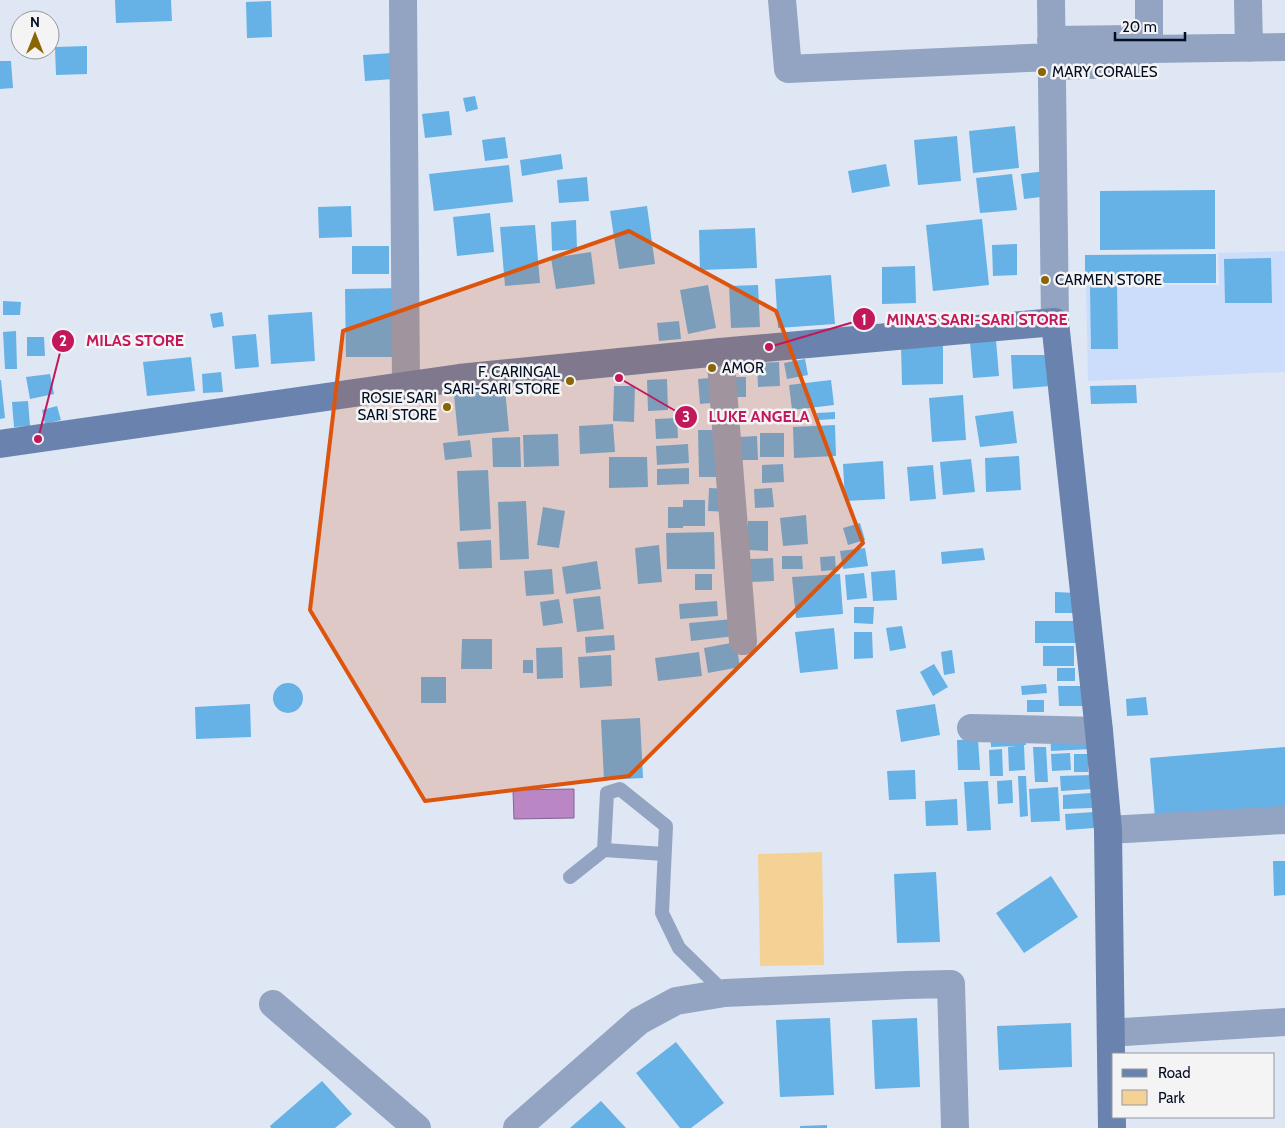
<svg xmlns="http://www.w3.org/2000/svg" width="1285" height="1128" font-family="Cabin,sans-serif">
  <rect width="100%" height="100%" fill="#dfe7f5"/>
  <path fill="#cbddfb" d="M1285 251V372L1088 381 1086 285H1219L1218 253Z"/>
  <path fill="#f4d296" d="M822 852 824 965 760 966 758 854Z"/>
  <path fill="#ba86c4" stroke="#836294" d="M574 789V818L514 819 513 790Z"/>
  <path fill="#66b1e5" d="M115 0H171L172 21 116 23Z
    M271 1 272 37 247 38 246 2Z
    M87 46V74L56 75 55 47Z
    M392 53 394 79 365 81 363 55Z
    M0 61H11L13 88 0 89Z
    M475 96 478 109 466 112 463 98Z
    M449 111 452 135 425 138 422 114Z
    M1015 126 1019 168 973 173 969 131Z
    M957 136 961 181 918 185 914 140Z
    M505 137 508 158 485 161 482 140Z
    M561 154 563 169 522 176 520 160Z
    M886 164 890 186 852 193 848 171Z
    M509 165 513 202 434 211 429 174Z
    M1046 171 1049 196 1024 199 1021 174Z
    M1012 174 1017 210 980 213 976 178Z
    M587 177 589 201 559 203 557 180Z
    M1215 190V249L1100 250V191Z
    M351 206 352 237 319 238 318 207Z
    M647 206 655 264 619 269 610 211Z
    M490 213 494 252 457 256 453 217Z
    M982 219 989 285 933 291 926 225Z
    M576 220 577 249 552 251 551 222Z
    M535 225 540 283 505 286 500 227Z
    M755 228 757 268 700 270 699 230Z
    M1017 244V275L993 276 992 245Z
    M352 246H389V274H352Z
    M591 252 595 284 556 289 551 258Z
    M1216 254V283H1085V255Z
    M1271 258 1272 303H1225L1224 259Z
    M915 266 916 303 882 304V267Z
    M831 275 835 324 778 328 775 279Z
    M708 285 716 328 688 334 680 290Z
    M758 285 760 327 731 328 729 286Z
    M1117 285 1118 349H1091L1090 286Z
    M402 288 403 357H346L345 289Z
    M3 301 21 302 20 315H3Z
    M222 312 224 326 213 328 210 314Z
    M312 312 315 361 271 364 268 315Z
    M679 321 681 339 659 341 657 323Z
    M16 331 17 369H5L3 332Z
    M256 334 259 367 235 369 232 336Z
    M27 337H44L45 356H27Z
    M996 340 999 376 973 378 970 342Z
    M943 344V384L902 385 901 345Z
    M1011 355H1046L1051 386 1013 389Z
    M191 357 195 391 147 396 143 362Z
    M805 359 808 375 787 379 784 363Z
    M779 362 780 386 758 387 757 363Z
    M221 372 223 392 203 393 202 374Z
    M50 374 54 394 30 399 26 377Z
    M732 377H746V397H732Z
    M709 378 711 403 700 404 698 379Z
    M667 379 668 410 648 411 647 380Z
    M0 380H1L5 418 0 419Z
    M831 380 834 405 792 410 789 385Z
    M1136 385 1137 403 1091 404 1090 386Z
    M614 386H635L634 422 613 421Z
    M505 389 509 431 458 436 454 395Z
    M963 395 966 440 932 442 929 398Z
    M28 401 30 426 14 427 12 402Z
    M57 406 61 420 45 424 42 410Z
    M1013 411 1017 443 980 447 975 416Z
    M835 412V419L818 420 817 413Z
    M677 418 678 438 656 439 655 419Z
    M613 424 615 452 580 454 579 426Z
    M835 425 836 456 794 458 793 427Z
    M698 430H719V477H699Z
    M760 433H784V457H760Z
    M558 434 559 466 524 467 523 435Z
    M757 436 758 460H740L739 437Z
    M520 437 521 467H493L492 438Z
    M470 440 472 457 445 460 443 443Z
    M688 444 689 463 657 465 656 446Z
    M1019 456 1021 490 986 492 985 458Z
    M609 457H647L648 487 609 488Z
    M971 459 975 492 943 495 940 462Z
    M883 461 885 499 845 501 843 464Z
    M783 464 784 482 762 483V465Z
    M933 465 936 499 910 501 907 467Z
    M689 468V484L657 485V469Z
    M488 470 491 529 460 531 457 471Z
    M709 488 731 489 730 512 708 511Z
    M772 488 774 507 755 508 754 489Z
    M683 500H705V526H683V528H668V507H683Z
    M526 501 529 559 500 560 498 502Z
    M543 507 565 511 559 548 537 545Z
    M806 515 808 544 783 546 780 518Z
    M748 521H768V551L748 550Z
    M860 523 865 540 848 545 843 528Z
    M714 532 715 569H667L666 533Z
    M491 540 492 568 459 569 457 542Z
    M659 545 662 582 638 584 635 548Z
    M865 548 868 566 843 569 840 551Z
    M983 548 985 560 942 564 941 552Z
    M782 556H802L803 569H782Z
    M835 556 836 570 821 571 820 557Z
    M773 558 774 581 750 582 749 559Z
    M597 561 601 589 566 594 562 567Z
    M552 569 554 594 526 596 524 571Z
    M895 570 897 600 873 601 871 572Z
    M864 573 867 598 847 600 845 575Z
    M695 574H712V590H695Z
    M840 574 843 614 796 618 792 577Z
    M1055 592 1077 593V613H1055Z
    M600 596 604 629 577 632 573 599Z
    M559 599 563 623 543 626 540 602Z
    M717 601 718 616 680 619 679 604Z
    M854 607H874L873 624 854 623Z
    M733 619 735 636 691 641 689 623Z
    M1035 621H1077V643H1035Z
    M902 626 906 648 890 651 886 628Z
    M834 628 838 669 800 673 795 632Z
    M854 632H872L873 658 854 659Z
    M614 635 615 650 586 653 585 637Z
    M462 639H492V669H461Z
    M736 642 740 667 708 673 704 648Z
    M1043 646H1074V666H1043Z
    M562 647 563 678 537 679 536 648Z
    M952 650 955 673 944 675 941 652Z
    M699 652 702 676 658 681 655 658Z
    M611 655 612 686 580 688 578 657Z
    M523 660H533V673H523Z
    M934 664 948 687 933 696 920 672Z
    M1057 668H1075V681H1057Z
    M421 677H446V703H421Z
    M273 698a15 15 0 1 1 30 0a15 15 0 1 1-30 0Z
    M1046 684 1047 693 1022 695 1021 686Z
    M1058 686H1086L1087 706H1059Z
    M1146 697 1148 715 1127 716 1126 699Z
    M1027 700H1044V712H1027Z
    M250 704 251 737 196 739 195 707Z
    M935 704 940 735 901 742 896 710Z
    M640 718 643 778 604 780 601 720Z
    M1091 728 1092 749 1051 751 1050 731Z
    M1025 729 1026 745H1024L1025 770 1009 771 1008 747 1016 746 991 747 990 731Z
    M978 739 980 770H958L957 740Z
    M1033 747H1046L1048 782H1035Z
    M1285 747V808L1155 818 1150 758Z
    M1002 749 1003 776H990L989 750Z
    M1070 753 1071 770 1052 771 1051 754Z
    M1074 754H1088V772H1074Z
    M915 770 916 799 889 800 887 771Z
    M1092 775 1093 789 1061 791 1060 776Z
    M1018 776H1026L1028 816 1020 817Z
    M1012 780 1013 803 998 804 997 781Z
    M988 781 991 830 967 831 964 782Z
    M1058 787 1060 821 1031 822 1029 789Z
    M1091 793 1092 808 1063 809V795Z
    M957 799 958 825 926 826 925 801Z
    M1094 812V828L1066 830 1065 814Z
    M1273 861H1285V895L1274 896Z
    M936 872 940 942 897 943 894 874Z
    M1051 876 1078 917 1024 953 996 913Z
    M830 1018 834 1095 780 1097 776 1020Z
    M917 1018 920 1087 875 1089 872 1020Z
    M1071 1023 1072 1067 999 1070 997 1026Z
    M676 1042 724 1103 691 1128H680L636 1073Z
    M322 1081 352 1114 335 1128H271L270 1126Z
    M601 1101 626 1128H570Z
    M827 1125V1128H800V1126Z"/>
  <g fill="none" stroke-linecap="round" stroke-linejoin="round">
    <path stroke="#92a4c2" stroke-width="14" d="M604 850 607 793 620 789 666 826 662 913 679 948 725 993
      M570 877 604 850 664 854"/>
    <path stroke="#92a4c2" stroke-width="28" d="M403 0 406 386
      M782 0 788 69 1051 57
      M1051 0 1055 322
      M1149 0V49
      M1248 0 1249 48
      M1051 40 1132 39 1149 49 1285 47
      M1051 66 1128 64 1149 49
      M720 352 743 641
      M971 728 1099 731
      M1108 830 1285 820
      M273 1004 417 1128
      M1111 1031 1124 1032 1285 1022
      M517 1128 639 1021 676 1001 725 993 907 985 951 984 955 1128"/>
    <path stroke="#6983ae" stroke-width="28" d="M0 444 459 378 720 352 1055 322 1099 731 1108 830 1112 1128"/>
  </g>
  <path fill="#dd550d" fill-opacity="0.2" stroke="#dd550d" stroke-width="4" stroke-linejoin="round" d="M629 231 776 311 863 543 629 776 425 801 310 610 343 331Z"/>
  <g fill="#8b6404" stroke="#f4f4f4" stroke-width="2">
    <circle cx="1042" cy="72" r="5"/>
    <circle cx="1045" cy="280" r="5"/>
    <circle cx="712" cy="368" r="5"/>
    <circle cx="570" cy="381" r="5"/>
    <circle cx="447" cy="407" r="5"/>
  </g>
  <g text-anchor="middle" stroke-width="5" stroke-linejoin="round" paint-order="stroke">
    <g font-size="15" fill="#030e25" stroke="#f4f4f4" text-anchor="start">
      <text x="1052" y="77">MARY CORALES</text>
      <text x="1055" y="285">CARMEN STORE</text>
      <text x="722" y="373">AMOR</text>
      <text x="560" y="377" text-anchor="end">F. CARINGAL<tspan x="560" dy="17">SARI-SARI STORE</tspan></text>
      <text x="437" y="403" text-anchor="end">ROSIE SARI<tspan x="437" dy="17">SARI STORE</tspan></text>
    </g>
  </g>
  <path fill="none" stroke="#c2185b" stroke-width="2" d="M769 347L864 319M38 439L63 341M619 378L686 417"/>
  <g fill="#c2185b" stroke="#f4f4f4" stroke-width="2">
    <circle cx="769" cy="347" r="5"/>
    <circle cx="38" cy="439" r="5"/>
    <circle cx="619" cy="378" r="5"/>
    <circle cx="864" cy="319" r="12"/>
    <circle cx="63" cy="341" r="12"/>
    <circle cx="686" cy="417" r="12"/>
  </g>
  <g font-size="15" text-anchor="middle" font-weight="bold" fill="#fff">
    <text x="864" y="325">1</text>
    <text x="63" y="346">2</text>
    <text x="686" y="422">3</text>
  </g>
  <g font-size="16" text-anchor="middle" font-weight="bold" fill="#c2185b" stroke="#f4f4f4" stroke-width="5" stroke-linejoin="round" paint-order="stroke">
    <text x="977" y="325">MINA'S SARI-SARI STORE</text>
    <text x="135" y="346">MILAS STORE</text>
    <text x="759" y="422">LUKE ANGELA</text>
  </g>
  <rect x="1112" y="1053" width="162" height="65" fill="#f4f4f4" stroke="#9498a1"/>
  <rect x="1122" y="1069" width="25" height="8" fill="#6983ae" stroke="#9498a1"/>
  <text x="1158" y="1078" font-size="15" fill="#030e25">Road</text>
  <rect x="1122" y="1090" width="25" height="15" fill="#f4d296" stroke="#9498a1"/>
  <text x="1158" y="1103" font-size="15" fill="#030e25">Park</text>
  <g transform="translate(35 35)"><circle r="24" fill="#f4f4f4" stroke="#9498a1"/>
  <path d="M0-4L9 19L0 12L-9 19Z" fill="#8b6404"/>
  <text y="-8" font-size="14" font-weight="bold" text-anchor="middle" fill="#030e25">N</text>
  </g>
  <path d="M1115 32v8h70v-8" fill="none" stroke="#030e25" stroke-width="2.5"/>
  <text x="1122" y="32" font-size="15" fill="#030e25" stroke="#f4f4f4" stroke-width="4" paint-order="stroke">20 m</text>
</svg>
